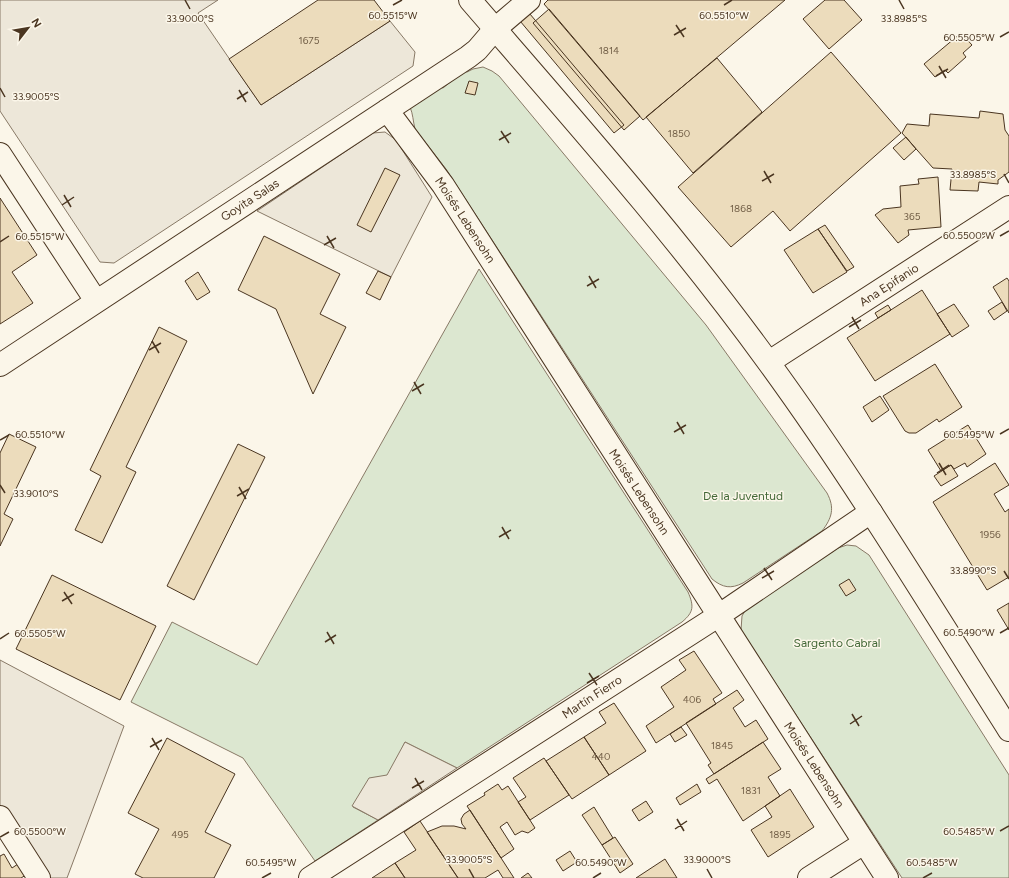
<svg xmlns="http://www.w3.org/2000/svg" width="1009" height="878" font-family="Figtree,sans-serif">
  <rect width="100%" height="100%" fill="#fbf6e9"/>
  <path fill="#dce7d0" stroke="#887966" d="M483 67 492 71 499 76 706 325 827 493C835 508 832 518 822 531L743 583C731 589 723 588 712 579L446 169 415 129C413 121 413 114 410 107L437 86 443 88 464 71 467 72 473 69Z
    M479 269 688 592C694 606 694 612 682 622L457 768 405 742 388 778 353 807 378 820 315 861 243 758 131 702 172 622 257 665Z
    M847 545 856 546 869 555 1009 775V878H902L741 630 742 616 746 609 838 548Z"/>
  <path fill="#ede7d9" stroke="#887966" d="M0 0H218L198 13 261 105 390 21 415 52 413 66 114 263 100 262 0 111Z
    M385 132 396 140 432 197 391 277 257 211 373 133Z
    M0 660 124 726 67 878H39L0 817Z
    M405 742 457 768 378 820 352 806 369 778 387 775Z"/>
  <path fill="#ecdcbc" stroke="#4a3520" d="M318 0H374L390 21 261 105 229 59Z
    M548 0H785L643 120 544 4Z
    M825 0H844L862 20 829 49 803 19Z
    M524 7 624 125 614 133 515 15Z
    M549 9 640 116 624 130 533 23Z
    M961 33 972 45 963 53 966 57 948 73 945 70 935 77 924 64Z
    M831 52 901 133 790 231 773 211 731 247 678 187Z
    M717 58 762 112 693 173 646 117Z
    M469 81 478 83 475 95 465 93Z
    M980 111 1003 114 1005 130 1009 136V172L998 180V184L979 182 978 191 950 190 952 169 933 168 902 133 907 124 929 126 930 114 979 118Z
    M906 137 916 149 904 160 893 148Z
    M385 168 400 175 371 232 357 225Z
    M938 177 941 227 908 230 909 235 898 243 875 215 883 209 901 207 900 186 919 184 918 179Z
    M0 198 37 255 12 272 33 303 0 324Z
    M825 225 854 267 847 271 818 229Z
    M818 229 847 272 813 293 784 250Z
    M264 236 340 274 320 314 346 327 313 394 276 309 238 290Z
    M378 271 391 277 380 300 366 293Z
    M198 272 210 292 197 300 185 281Z
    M1007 278 1009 281V313L993 287Z
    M922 290 950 334 875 381 847 338Z
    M1002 302 1007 311 994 320 988 311Z
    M954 304 969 326 952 337 937 314Z
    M888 305 891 310 878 318 875 313Z
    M159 327 187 341 126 467 136 472 102 543 75 530 101 476 90 470Z
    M935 364 962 407 939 422 937 419 916 433H909L905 431 883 396Z
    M880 396 889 410 872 422 863 407Z
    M968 425 986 454 967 467 965 463 954 469 951 465 941 471 928 450Z
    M9 434 36 447 4 514 13 519 0 546V453Z
    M238 444 265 457 194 600 167 586Z
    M995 463 1009 485 994 494 1005 512 1009 509V577L987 590 933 502Z
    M951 465 958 476 941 486 934 476Z
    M52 575 156 626 120 700 16 649Z
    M849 579 856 590 846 596 839 585Z
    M1009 603V630L997 610Z
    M694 651 722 693 713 699 716 704 656 743 646 726 674 707 661 687 686 670 679 660Z
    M737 690 744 700 733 708 745 727 756 720 768 739 714 774 708 765 711 763 686 723Z
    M614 703 646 751 609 775 584 737 606 723 599 712Z
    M681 727 687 735 675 742 670 734Z
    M584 737 609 775 572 799 546 761Z
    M167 738 235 774 205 832 231 845 214 878H143L135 874 159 829 128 813Z
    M763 742 781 769 768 777 780 796 743 821 717 779 709 784 706 779Z
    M544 758 569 795 530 820 518 802 526 797 513 778Z
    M498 784 502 790 508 786 535 828 528 833 522 831 515 835 507 822 500 827 514 849 501 858 467 806 485 795 484 793Z
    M697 784 701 792 680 805 676 798Z
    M790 789 814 827 768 857 751 830 772 817 765 806Z
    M646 801 653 812 639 821 632 810Z
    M594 807 613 838 602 845 582 815Z
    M470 810 514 878H503L498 870 485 878H458L427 832 442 826H454L466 829 462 824 461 819 464 814Z
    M420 821 458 878H405L395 863 416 850 404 832Z
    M615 837 633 864 620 873 602 845Z
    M570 851 577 862 563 871 556 860Z
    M4 854 12 868 18 864 26 875 21 878H0V856Z
    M665 859 677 878H636Z
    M395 863 405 878H372Z
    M528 873 532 878H521Z"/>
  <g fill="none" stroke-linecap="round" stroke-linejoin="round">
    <defs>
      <path id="minor" d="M387 110 443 185 887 878
        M0 154 96 301
        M769 362 1009 207
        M0 365 468 57 477 50 495 29 529 0
        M0 817 39 878
        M310 878 718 616 871 512
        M809 878 864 843"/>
      <path id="primary" d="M470 0C572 118 677 236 769 363 855 481 931 607 1009 730"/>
    </defs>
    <use href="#minor" stroke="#4a3520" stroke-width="24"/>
    <use href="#primary" stroke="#4a3520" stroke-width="24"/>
    <use href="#minor" stroke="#fbf6e9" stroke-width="22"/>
    <use href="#primary" stroke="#fbf6e9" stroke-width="22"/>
  </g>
  <path fill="none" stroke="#4a3520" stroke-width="1.5" d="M185 0 190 9M899 0 904 9M393 5 402 0M724 5 732 0M676 25 684 37M674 35 686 28M1000 37 1009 32M939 66 946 78M936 76 948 69M0 88 5 97M239 90 246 102M237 99 248 92M501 131 509 143M499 140 511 133M764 171 771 183M1004 174 1009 183M762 181 774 174M64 195 71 207M62 205 74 197M327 236 334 248M1000 236 1009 231M0 242 9 236M324 245 336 238M589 276 596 288M587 286 599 279M852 317 859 329M849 327 861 320M152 341 159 353M149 350 161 343M414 382 421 394M412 391 424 384M677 422 684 434M674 432 686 425M1000 434 1009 429M0 440 9 435M939 463 946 475M937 473 949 465M0 485 5 493M239 487 246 499M237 496 249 489M502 527 509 539M499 537 511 530M764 568 772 580M1004 571 1009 579M762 578 774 571M64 592 72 604M62 601 74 594M327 632 334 644M1000 633 1009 628M0 639 9 633M325 642 336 635M589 673 597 685M587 683 599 676M852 714 859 726M850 724 862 716M152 738 159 750M150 747 162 740M415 778 422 790M412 788 424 781M677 819 684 831M675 829 687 821M1000 831 1009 826M0 837 9 832M469 869 474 878M707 869 712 878M262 878 271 873M593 878 601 873M923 878 932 873"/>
  <g text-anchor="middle" stroke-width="3" stroke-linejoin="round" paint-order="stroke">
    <g font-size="10" fill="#725f47">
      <text x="309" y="44">1675</text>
      <text x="609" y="54">1814</text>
      <text x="679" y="137">1850</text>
      <text x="741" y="212">1868</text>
      <text x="912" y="220">365</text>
      <text x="990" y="538">1956</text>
      <text x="692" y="703">406</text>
      <text x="722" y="749">1845</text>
      <text x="601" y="760">440</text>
      <text x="751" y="794">1831</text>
      <text x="180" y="838">495</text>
      <text x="780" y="838">1895</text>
    </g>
    <g font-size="12" fill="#4a3520" stroke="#fbf6e9">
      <text transform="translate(250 200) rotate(-33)" y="4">Goyita Salas</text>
      <text transform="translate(465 220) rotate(57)" y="4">Moisés Lebensohn</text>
      <text transform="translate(889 285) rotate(-33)" y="4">Ana Epifanio</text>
      <text transform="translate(639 492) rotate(57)" y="4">Moisés Lebensohn</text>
      <text transform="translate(592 697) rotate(-33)" y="4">Martín Fierro</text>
      <text transform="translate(814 765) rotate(57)" y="4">Moisés Lebensohn</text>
    </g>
    <g font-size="12" fill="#436837" stroke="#fbf6e9">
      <text x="743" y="500">De la Juventud</text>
      <text x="837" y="647">Sargento Cabral</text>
    </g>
  </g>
  <g font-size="10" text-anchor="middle" fill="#4a3520" stroke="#fbf6e9" stroke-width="3" stroke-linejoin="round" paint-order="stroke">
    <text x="393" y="19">60.5515°W</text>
    <text x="724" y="19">60.5510°W</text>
    <text x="190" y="22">33.9000°S</text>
    <text x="904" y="22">33.8985°S</text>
    <text x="969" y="41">60.5505°W</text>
    <text x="36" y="100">33.9005°S</text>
    <text x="973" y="178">33.8985°S</text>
    <text x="969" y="239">60.5500°W</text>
    <text x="40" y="240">60.5515°W</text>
    <text x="969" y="438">60.5495°W</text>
    <text x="40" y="438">60.5510°W</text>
    <text x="36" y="497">33.9010°S</text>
    <text x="973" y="574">33.8990°S</text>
    <text x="969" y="636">60.5490°W</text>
    <text x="40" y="637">60.5505°W</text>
    <text x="969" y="835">60.5485°W</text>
    <text x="40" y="835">60.5500°W</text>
    <text x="469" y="863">33.9005°S</text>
    <text x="707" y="863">33.9000°S</text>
    <text x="271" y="866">60.5495°W</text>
    <text x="601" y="866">60.5490°W</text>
    <text x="932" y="866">60.5485°W</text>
  </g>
  <g transform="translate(28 28) rotate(59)" stroke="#fbf6e9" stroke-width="3" paint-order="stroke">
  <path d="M0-3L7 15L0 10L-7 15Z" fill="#4a3520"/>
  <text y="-6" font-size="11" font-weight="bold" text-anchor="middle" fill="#4a3520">N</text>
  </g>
</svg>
